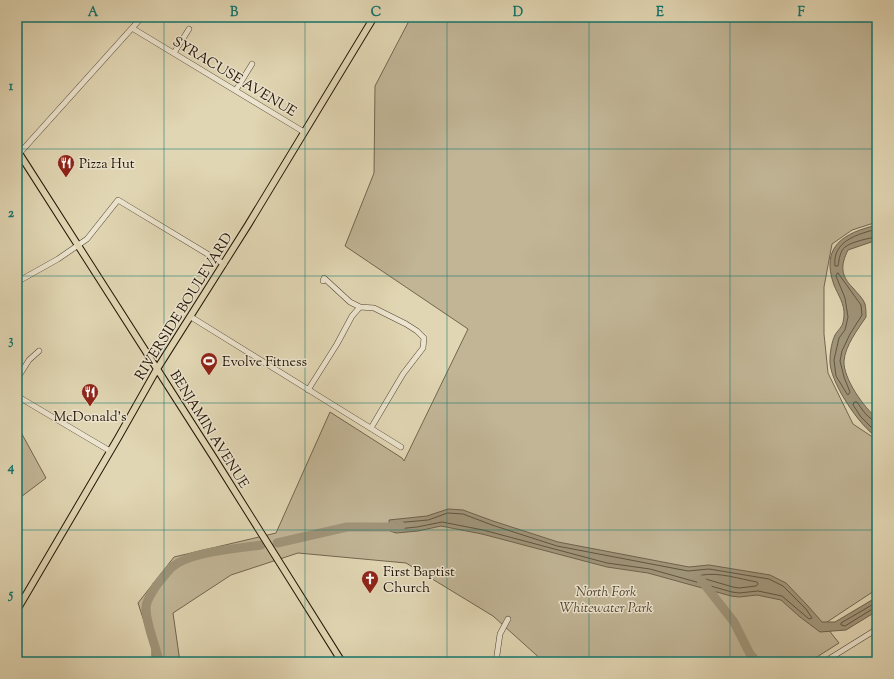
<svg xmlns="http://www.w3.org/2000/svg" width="894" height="679" font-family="'Sorts Mill Goudy',serif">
  <rect width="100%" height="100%" fill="#e1d6b3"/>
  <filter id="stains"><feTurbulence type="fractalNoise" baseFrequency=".005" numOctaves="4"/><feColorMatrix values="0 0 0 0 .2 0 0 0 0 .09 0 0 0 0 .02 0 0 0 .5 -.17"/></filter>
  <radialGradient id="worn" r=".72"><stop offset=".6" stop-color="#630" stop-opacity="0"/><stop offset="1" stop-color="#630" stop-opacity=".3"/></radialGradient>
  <path fill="#c1b596" stroke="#72654f" d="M411 17H877V222L852 230 832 244 824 287V334L828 373 853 424 877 440V589L824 624 839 643 809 662H738L736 659 732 662H544L493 616 406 563 298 553 231 575 173 613 180 662H152V646L138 603 174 557 276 533 330 412 402 458 404 461 468 329 345 246 374 173 375 86Z
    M17 425 46 478 17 500Z"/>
  <path fill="#a09479" stroke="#6e614c" d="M877 225V240L848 250C840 266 841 276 853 288 857 293 863 298 865 304 866 308 866 313 866 317 858 329 845 346 844 361 843 378 864 408 877 418V437C860 427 828 380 830 359 830 352 832 341 835 335 840 327 843 328 844 316 845 304 838 295 834 285 820 246 844 233 877 225Z
    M448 509 463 510 493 521 558 542 689 567 709 565 770 575 786 583 808 606 822 622H835L877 597V611L846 630 820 632 800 617 781 600 757 595 739 597 731 596 648 573 607 567 482 534 441 526 418 531 396 533 390 531 389 520 427 516Z"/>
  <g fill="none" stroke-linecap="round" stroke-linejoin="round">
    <path stroke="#615440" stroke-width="1" d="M877 229C858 234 832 241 835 266H838C839 260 840 251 845 247 851 242 869 238 877 237
      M838 273 861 305 862 315 850 334 842 351 840 361 844 377 850 392 848 395 847 394 836 376 834 360 839 338 845 330 848 317 845 298 836 276Z
      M877 421C868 420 862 409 857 402H854L853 405 861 417 877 433
      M448 513 463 514 492 525 557 546 688 571 709 569 769 579 783 586 806 609 812 618 809 619 782 596 758 591 739 593 732 592 650 569 607 563 483 530 442 522 417 527 397 529 394 527 395 523 428 520Z
      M702 575C719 572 740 579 757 582L758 584 756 586 739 588 733 587 702 578 701 576Z
      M877 602 841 623V625L845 626 874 608H877"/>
    <path stroke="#a09479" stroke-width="9" d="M277 543 347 527H395L401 526
      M701 580 734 622 750 654 757 662
      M159 662C156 645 146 625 146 608 146 600 152 593 156 586 161 580 166 573 172 567 191 551 236 549 261 545"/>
    <defs>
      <path id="minor" d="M17 18 18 17
        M132 28 304 132
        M174 53 189 29
        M236 90 252 64
        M17 156 142 17
        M323 281 324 278 350 302 360 307 374 308 406 324 417 331 424 338 423 348 403 374 371 428
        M17 282 58 259 87 239 118 200 224 264
        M191 317 401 447
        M17 379 29 360 39 351
        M308 390 337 344 352 316 360 307
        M17 396 110 451
        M496 662 500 634 508 619
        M824 662 877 629"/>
      <path id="major" d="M17 150 214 458 342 662
        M17 610 118 438 157 369 248 225 374 17"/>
    </defs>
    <use href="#minor" stroke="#524533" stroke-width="6"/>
    <use href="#major" stroke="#221508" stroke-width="8"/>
    <use href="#minor" stroke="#ece4ce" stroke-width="5"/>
    <use href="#major" stroke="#e1d6b3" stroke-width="6"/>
  </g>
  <path fill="none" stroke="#0f766e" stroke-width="1" stroke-opacity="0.55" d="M164 17V662M305 17V662M447 17V662M589 17V662M730 17V662M17 149H877M17 276H877M17 403H877M17 530H877"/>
  <defs>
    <symbol id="restaurant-pin" viewBox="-11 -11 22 30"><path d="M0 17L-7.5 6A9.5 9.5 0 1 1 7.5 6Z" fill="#8f2418" stroke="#ece4ce"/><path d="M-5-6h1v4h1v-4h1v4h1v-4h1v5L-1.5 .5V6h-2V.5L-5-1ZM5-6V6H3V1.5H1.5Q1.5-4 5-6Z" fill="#fff"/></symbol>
    <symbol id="stadium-pin" viewBox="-11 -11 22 30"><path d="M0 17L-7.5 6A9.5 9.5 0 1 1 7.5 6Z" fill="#8f2418" stroke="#ece4ce"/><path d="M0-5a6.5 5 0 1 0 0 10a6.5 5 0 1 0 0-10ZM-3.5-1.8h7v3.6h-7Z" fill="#fff"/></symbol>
    <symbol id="church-pin" viewBox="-11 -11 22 30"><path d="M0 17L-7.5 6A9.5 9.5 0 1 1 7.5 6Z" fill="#8f2418" stroke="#ece4ce"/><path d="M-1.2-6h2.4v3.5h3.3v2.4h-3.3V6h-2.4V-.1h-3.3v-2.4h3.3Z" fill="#fff"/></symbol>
  </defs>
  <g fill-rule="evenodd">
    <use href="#restaurant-pin" x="56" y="153" width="20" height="27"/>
    <use href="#stadium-pin" x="199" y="351" width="20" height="27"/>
    <use href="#restaurant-pin" x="80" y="382" width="20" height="27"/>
    <use href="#church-pin" x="360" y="569" width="20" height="27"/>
  </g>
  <g text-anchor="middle" stroke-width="3" stroke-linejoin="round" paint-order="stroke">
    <g font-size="14" fill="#221508" stroke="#ece4ce">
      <text transform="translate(235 76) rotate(31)" y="5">SYRACUSE AVENUE</text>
      <text transform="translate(183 306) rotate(-58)" y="5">RIVERSIDE BOULEVARD</text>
      <text transform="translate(210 429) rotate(58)" y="5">BENJAMIN AVENUE</text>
    </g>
    <g font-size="14" fill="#221508" stroke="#ece4ce" text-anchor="start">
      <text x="79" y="168">Pizza Hut</text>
      <text x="222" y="366">Evolve Fitness</text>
      <text x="90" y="421" text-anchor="middle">McDonald's</text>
      <text x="383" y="576">First Baptist<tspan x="383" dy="16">Church</tspan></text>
    </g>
    <g font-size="14" font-style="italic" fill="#524533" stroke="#ece4ce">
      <text x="606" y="596">North Fork<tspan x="606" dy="16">Whitewater Park</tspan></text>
    </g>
  </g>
  <rect width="894" height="679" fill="none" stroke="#e1d6b3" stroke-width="44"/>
  <rect x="22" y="22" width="850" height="635" fill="none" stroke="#0f766e" stroke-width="1.5"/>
  <g font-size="13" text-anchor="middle" font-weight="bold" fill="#0f766e">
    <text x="93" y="16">A</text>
    <text x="234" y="16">B</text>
    <text x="376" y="16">C</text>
    <text x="518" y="16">D</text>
    <text x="660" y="16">E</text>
    <text x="801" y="16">F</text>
    <text x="11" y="90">1</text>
    <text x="11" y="217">2</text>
    <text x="11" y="344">3</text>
    <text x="11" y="471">4</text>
    <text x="11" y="598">5</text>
  </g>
  <rect width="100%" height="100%" filter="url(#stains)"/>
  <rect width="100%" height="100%" fill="url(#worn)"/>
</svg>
